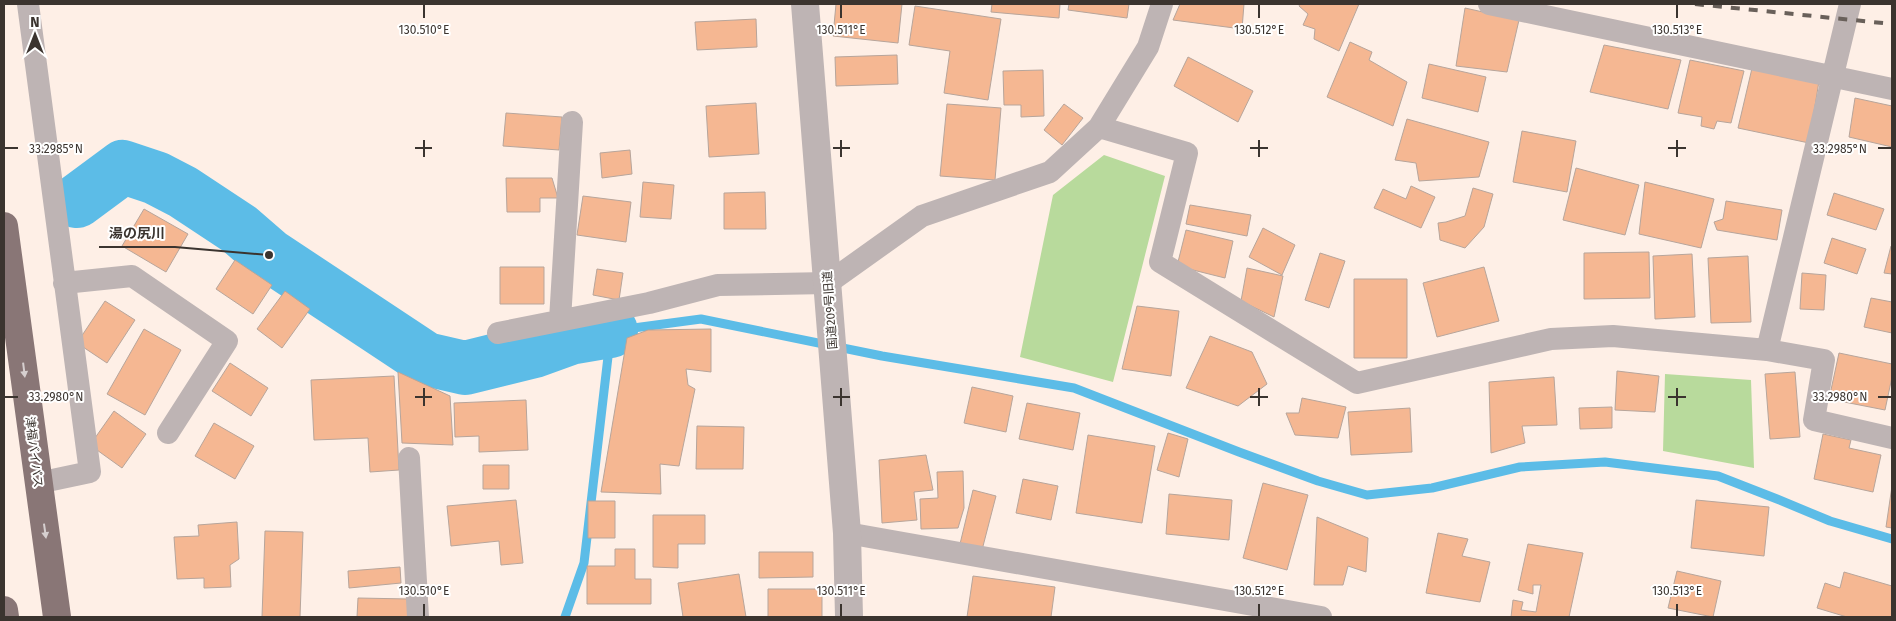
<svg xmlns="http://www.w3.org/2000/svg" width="1896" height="621" font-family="'Fira Sans','Noto Sans JP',sans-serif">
  <rect width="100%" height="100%" fill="#feefe6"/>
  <path fill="#b8da9c" d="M1104 155 1165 176 1113 382 1020 357 1053 195Z
    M1665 374 1751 380 1754 468 1663 451Z"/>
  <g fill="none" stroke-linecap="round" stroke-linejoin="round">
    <path stroke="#5cbce7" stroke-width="9" d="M565 617 584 563 611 331 701 319 882 356 1074 388 1239 452 1318 481 1367 495 1432 488 1520 467 1605 462 1718 476 1777 499 1830 521 1892 539"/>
    <path stroke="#5cbce7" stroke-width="54" d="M77 201 123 167 156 178 183 192 239 229 269 255 426 359 465 368 534 351 570 338 611 331"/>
  </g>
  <path fill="#f5b792" stroke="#b7a59b" d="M836 4H902L898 43 833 36Z
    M992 4H1060L1059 18 991 12Z
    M1069 4H1129L1127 18 1068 10Z
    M1180 4H1244L1242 29 1173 20Z
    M1300 4H1359L1339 51 1314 39 1315 29 1303 25 1308 14 1299 6Z
    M915 6 1001 19 988 100 944 93 950 51 909 45Z
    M1465 8 1519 20 1507 72 1456 66Z
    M756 19 757 47 697 50 695 22Z
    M1350 42 1372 52 1369 60 1407 82 1393 126 1327 97Z
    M1604 45 1681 60 1668 109 1590 92Z
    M897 55 898 84 836 86 835 57Z
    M1188 57 1253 91 1238 122 1174 86Z
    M1690 60 1744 71 1731 123 1717 121 1714 129 1701 126 1702 117 1678 113Z
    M1429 64 1486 77 1478 112 1422 98Z
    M1753 64 1820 75 1809 143 1738 128Z
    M1043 70 1044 116 1021 117V105H1004L1003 71Z
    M1855 98 1892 106V147L1849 137Z
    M756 103 759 154 709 157 706 106Z
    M947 104 1001 108 995 180 940 176Z
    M1064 104 1083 118 1062 145 1044 130Z
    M506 113 562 117 559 150 503 146Z
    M1407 119 1489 142 1479 177 1419 181 1416 163 1395 160Z
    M1522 131 1576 141 1567 192 1513 182Z
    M630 150 632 174 602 178 600 153Z
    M1576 168 1639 185 1625 235 1563 220Z
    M506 178H552L558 198H540V212H507Z
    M643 182 674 185 671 219 640 217Z
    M1645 182 1714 199 1701 248 1639 234Z
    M1411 186 1435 197 1421 228 1374 208 1383 189 1406 199Z
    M1473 188 1493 194 1484 227 1465 248 1440 240 1438 223 1446 222 1465 216Z
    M765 192 766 229H724V193Z
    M1834 193 1884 209 1876 230 1827 215Z
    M583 196 631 202 626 242 577 235Z
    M1726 201 1782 210 1777 240 1717 230 1714 222 1723 219Z
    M1190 205 1251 215 1247 236 1186 224Z
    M144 209 188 234 166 272 122 246Z
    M1263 228 1295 245 1282 275 1249 257Z
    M1186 230 1233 241 1225 278 1177 266Z
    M1832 238 1866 249 1857 274 1824 263Z
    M1891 246H1892V274L1884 273Z
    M1649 252 1650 298 1584 299V253Z
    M1320 253 1345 261 1329 308 1305 300Z
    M1692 254 1695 317 1655 319 1653 256Z
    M1748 256 1751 322 1711 323 1708 258Z
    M235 260 272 285 253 314 216 289Z
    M500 267H544V304H500Z
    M1484 267 1499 321 1437 337 1423 283Z
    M1247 268 1283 276 1274 317 1241 301Z
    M597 269 623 273 619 300 593 295Z
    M1802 273 1826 275 1824 310 1800 309Z
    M1354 279H1407V358H1354Z
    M285 291 310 309 282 348 257 329Z
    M1871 298 1892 302V333L1864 327Z
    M105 301 135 320 107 363 77 343Z
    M1137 306 1179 311 1171 376 1122 369Z
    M144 329 181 350 145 415 107 394Z
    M711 329V372L686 369 688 385 695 389 679 466 660 464 661 494 601 492 627 338 648 330Z
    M1210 336 1252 352 1267 384 1238 406 1186 388Z
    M1839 353 1892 364V377L1885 410 1829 399Z
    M230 363 268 388 251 416 212 391Z
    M1617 371 1659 376 1655 412 1615 410Z
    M398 372 450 396 453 445 402 443Z
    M1795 372 1800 437 1770 439 1765 374Z
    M394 376 399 470 370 472 368 438 314 440 311 380Z
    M1554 377 1557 425 1522 426 1525 443 1491 453 1489 382Z
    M972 387 1013 396 1006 432 964 423Z
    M1302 398 1346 407 1338 438 1295 435 1286 413H1299Z
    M526 400 528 450 479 452V436L455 437 454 403Z
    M1027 403 1080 413 1073 450 1019 439Z
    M1612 407V428L1580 429 1579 408Z
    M1410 408 1412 452 1351 455 1348 412Z
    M114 411 146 434 122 468 90 445Z
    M214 423 254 446 235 479 195 456Z
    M697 426 744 427 743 469H696Z
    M1168 433 1188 439 1179 477 1157 470Z
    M1823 434 1851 440 1849 448 1881 455 1873 492 1814 479Z
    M1088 435 1155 446 1142 523 1076 513Z
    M926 455 933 490 914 492 917 520 882 523 879 460Z
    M483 465H509V489H483Z
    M963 471 964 508 958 528 921 529 920 499 938 498 937 472Z
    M1023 479 1058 486 1051 520 1016 513Z
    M1263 483 1308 495 1287 570 1243 558Z
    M1892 486V528L1886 527Z
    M973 490 996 496 982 550 960 544Z
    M1169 494 1232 500 1229 540 1166 534Z
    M516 500 523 563 501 565 499 541 451 546 447 506Z
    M1696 500 1769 507 1764 556 1691 548Z
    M588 501H615V538H588Z
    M653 515H705V544H678V568L653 567Z
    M1317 517 1368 538 1366 572 1348 566 1343 585H1314Z
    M237 522 239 559 230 565 231 587 204 588V578L177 579 174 537 199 536 198 525Z
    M265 531 303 532 300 617H262Z
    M1438 533 1468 539 1462 556 1490 562 1480 602 1426 593Z
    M1528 544 1583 553 1569 617H1511L1513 600 1523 602 1521 610 1536 612 1541 585H1533V594L1518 590Z
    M615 549H635V579H651V604H587V566H615Z
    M759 552H813V577L759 578Z
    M400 567 401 583 349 588 348 571Z
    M1677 571 1721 581 1713 617 1668 608Z
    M1844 572 1892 586V617H1847L1817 608 1825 583 1840 588Z
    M739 574 746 617H683L678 583Z
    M973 576 1055 587 1051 617H967Z
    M768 589H822V617H768Z
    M358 598 409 599 408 617H357Z"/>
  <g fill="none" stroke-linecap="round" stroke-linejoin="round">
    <path stroke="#beb4b4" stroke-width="22" d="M28 4 90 472 38 483
      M1489 4 1892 89
      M1099 127 1187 153 1160 262 1357 383 1551 339 1613 336 1767 350 1850 4
      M64 283 132 276 227 341 168 433
      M560 320 572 122
      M498 333 649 303 718 285 828 283 922 216 1050 172 1099 127 1148 47 1162 4
      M1767 350 1824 360 1814 420 1892 438
      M409 458 418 617
      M847 533 1321 617"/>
    <path stroke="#beb4b4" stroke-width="28" d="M805 4 847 533 849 617"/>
    <path stroke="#897676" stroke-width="28" d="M4 226 57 617
      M4 610 5 617"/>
    <path stroke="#69605a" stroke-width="4" stroke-dasharray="9 9" stroke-linecap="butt" d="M1695 4 1892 24"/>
  </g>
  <defs><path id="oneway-solid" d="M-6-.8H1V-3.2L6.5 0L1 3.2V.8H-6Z" transform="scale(1.25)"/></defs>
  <g fill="#d6cfcf">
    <use href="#oneway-solid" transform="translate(24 370) rotate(83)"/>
    <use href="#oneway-solid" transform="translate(45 531) rotate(82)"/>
  </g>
  <path fill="none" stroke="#3b342f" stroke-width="2" d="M424 5V18M841 5V18M1259 5V18M1677 5V18M424 140V157M841 140V157M1259 140V157M1677 140V157M5 148H18M415 148H432M833 148H850M1250 148H1268M1668 148H1686M1878 148H1891M424 388V406M841 388V406M1259 388V406M1677 388V406M5 397H18M415 397H432M833 397H850M1250 397H1268M1668 397H1686M1878 397H1891M424 604V616M841 604V616M1259 604V616M1677 604V616"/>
  <g text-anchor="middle" stroke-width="4" stroke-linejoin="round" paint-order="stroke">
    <g font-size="12" fill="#3b342f" stroke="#fff">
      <text transform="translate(830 310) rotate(-94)" y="4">国道209号旧道</text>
      <text transform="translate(34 452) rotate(83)" y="4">津福バイパス</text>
    </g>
  </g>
  <g font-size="12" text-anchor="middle" fill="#3b342f" stroke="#fff" stroke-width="4" stroke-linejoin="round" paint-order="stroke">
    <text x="424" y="34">130.510°E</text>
    <text x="841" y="34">130.511°E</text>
    <text x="1259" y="34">130.512°E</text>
    <text x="1677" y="34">130.513°E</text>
    <text x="56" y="153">33.2985°N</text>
    <text x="1840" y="153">33.2985°N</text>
    <text x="56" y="401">33.2980°N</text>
    <text x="1840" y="401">33.2980°N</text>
    <text x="424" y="595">130.510°E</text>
    <text x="841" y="595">130.511°E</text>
    <text x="1259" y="595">130.512°E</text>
    <text x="1677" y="595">130.513°E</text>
  </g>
  <path fill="none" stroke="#3b342f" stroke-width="2" d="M269 255L175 247H99"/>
  <circle fill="#3b342f" stroke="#fff" stroke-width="2" cx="269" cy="255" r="5"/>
  <g font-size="14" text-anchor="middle" font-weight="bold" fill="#3b342f" stroke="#fff" stroke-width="4" stroke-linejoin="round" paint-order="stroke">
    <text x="137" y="238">湯の尻川</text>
  </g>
  <rect width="1896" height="621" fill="none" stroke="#3b342f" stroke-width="10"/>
  <g transform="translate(35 35)" stroke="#ffffff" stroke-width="4" paint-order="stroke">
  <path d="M0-4L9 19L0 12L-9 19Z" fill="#3b342f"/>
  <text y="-8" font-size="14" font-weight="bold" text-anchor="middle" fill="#3b342f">N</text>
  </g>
</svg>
